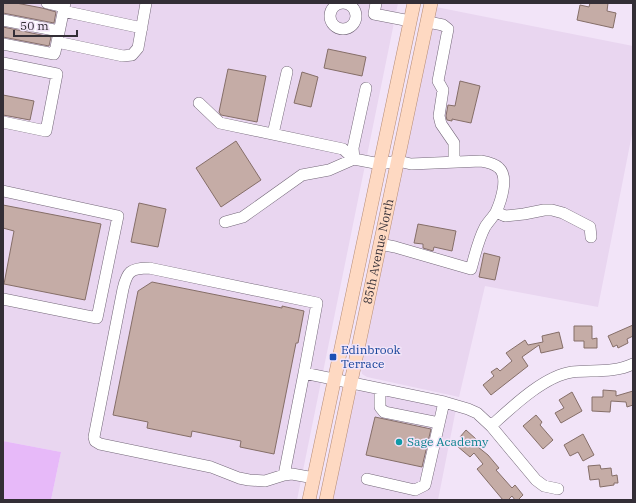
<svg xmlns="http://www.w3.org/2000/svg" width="636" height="503" font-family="'IBM Plex Serif',serif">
  <rect width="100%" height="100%" fill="#f2e4f8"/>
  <path fill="#e9d6f0" d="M3 3H398L297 500H51L61 452 3 441Z
    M436 7 633 46V129L598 307 485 286 459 397 367 377 362 374 361 369Z
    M362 390 456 409 438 500H333L351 399 354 393Z"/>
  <path fill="#e7b9f9" d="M3 441 61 452 51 500H3Z"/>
  <path fill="#c5aca6" stroke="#856e68" d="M3 3H16L42 8 56 12 54 23 3 13Z
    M590 3H608L607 11 616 13 613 28 577 20 580 5 589 7Z
    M3 27 51 37 49 46 3 37Z
    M328 49 366 57 362 76 324 68Z
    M228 69 266 76 257 122 221 115 219 112Z
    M302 72 318 77 311 107 294 103Z
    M460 81 480 86 471 123 452 119V121L447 120 446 116 448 105 455 106Z
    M3 95 34 101 30 120 3 115Z
    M236 141 261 180 221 207 196 168Z
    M139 203 166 209 158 247 131 242Z
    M3 205 101 224 85 300 4 284 14 231 3 228Z
    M418 224 456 231 452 251 434 247 433 251 423 248V244L414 243Z
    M484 253 500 257 495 280 479 277Z
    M152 282 282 308V306L304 311 298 343H296L274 454 240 447 241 441 192 431 191 437 147 428 148 422 113 415 138 291Z
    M633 325V336L627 339 628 343 618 348 617 345 613 347 608 336Z
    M574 326H592V339L597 338V348H584V341H574Z
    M559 332 563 348 541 353 539 345 522 357 528 366 491 395 483 385 494 376 491 372 497 368 500 371 512 361 506 353 525 340 528 345 543 342 542 336Z
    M603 390 616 391V396L633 391V405L627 407 626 402 611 401 610 412 592 411V397H603Z
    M572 392 582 411 561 423 555 413 564 408 559 400Z
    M536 415 542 422 540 425 553 440 543 449 523 426Z
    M375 417 431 429 422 467 366 455Z
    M466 430 476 439 473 443 488 455 499 468 496 470 512 488 515 485 523 495 518 500H515L512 496 508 500H503L477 469 483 464 474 453 470 457 457 446 463 439 460 437Z
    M583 434 594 455 583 461 578 452 570 456 564 445Z
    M600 465 601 469 611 468 612 476 617 475 618 483H614V485L600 487 599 479 590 480 588 466Z"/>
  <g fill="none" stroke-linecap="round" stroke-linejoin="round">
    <defs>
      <path id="minor" d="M47 3 64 7
        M376 3 374 14 410 21
        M330 16a13 13 0 1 1 26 0a13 13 0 1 1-26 0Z
        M63 11 142 28
        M3 20 59 31
        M428 22 443 25 448 29 438 81 443 90 439 116 441 124 454 143V162
        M57 42 123 56 132 55 138 48 146 3
        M3 44 54 54 55 52 65 3
        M3 63 57 74 46 131 3 122
        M199 103 220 123 343 149 354 159
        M273 134 287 72
        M354 159 353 148 366 88
        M3 191 118 216 97 318 3 299
        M496 212 505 216 524 214 544 210H552L563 213 590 227 591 237
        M225 222 243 217 302 175 329 170 354 159 380 164 398 161 411 164 481 161C487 162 495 164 499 168 509 177 501 201 496 212 493 217 488 222 485 227 478 240 475 255 471 269L395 247 380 244
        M380 389V407L384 412 439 423
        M491 426C512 407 544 376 572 372 593 370 614 373 633 364
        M284 475 304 373
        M314 478 292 474 284 475 265 481 249 480 239 478 211 467 100 444 95 441 94 437 123 289C127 272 130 268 149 268L317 303 304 373 444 402 468 409 477 413 491 426 536 480 544 486 558 489
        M367 479 415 490 425 485 444 402"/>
      <g id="major">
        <path d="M309 500 414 3"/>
        <path id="s1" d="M326 500 431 3"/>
      </g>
    </defs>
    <use href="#minor" stroke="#746879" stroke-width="12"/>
    <use href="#major" stroke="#b68d77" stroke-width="14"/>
    <use href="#minor" stroke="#fff" stroke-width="11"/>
    <use href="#major" stroke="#fed9c2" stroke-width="13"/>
  </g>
  <rect fill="#1a4fb4" stroke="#f2e4f8" stroke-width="1.5" x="329" y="353" width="8" height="8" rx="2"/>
  <circle fill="#0f9aa8" stroke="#f2e4f8" stroke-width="1.5" cx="399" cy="442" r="4"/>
  <g text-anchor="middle" stroke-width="3" stroke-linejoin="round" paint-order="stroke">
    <g font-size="12" fill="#332e36" stroke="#f2e4f8">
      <text dy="4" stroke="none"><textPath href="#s1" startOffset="254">85th Avenue North</textPath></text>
    </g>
    <g font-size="12" fill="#164399" stroke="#f2e4f8" text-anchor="start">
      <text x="341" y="354">Edinbrook<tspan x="341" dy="14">Terrace</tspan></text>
    </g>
    <g font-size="12" fill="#0d838f" stroke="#f2e4f8" text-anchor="start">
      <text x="407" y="446">Sage Academy</text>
    </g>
  </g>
  <rect width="636" height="503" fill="none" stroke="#332e36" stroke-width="8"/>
  <path d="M14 30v6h63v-6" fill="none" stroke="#332e36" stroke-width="2"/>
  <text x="20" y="30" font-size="12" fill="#332e36" stroke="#f2e4f8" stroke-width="3" paint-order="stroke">50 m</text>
</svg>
